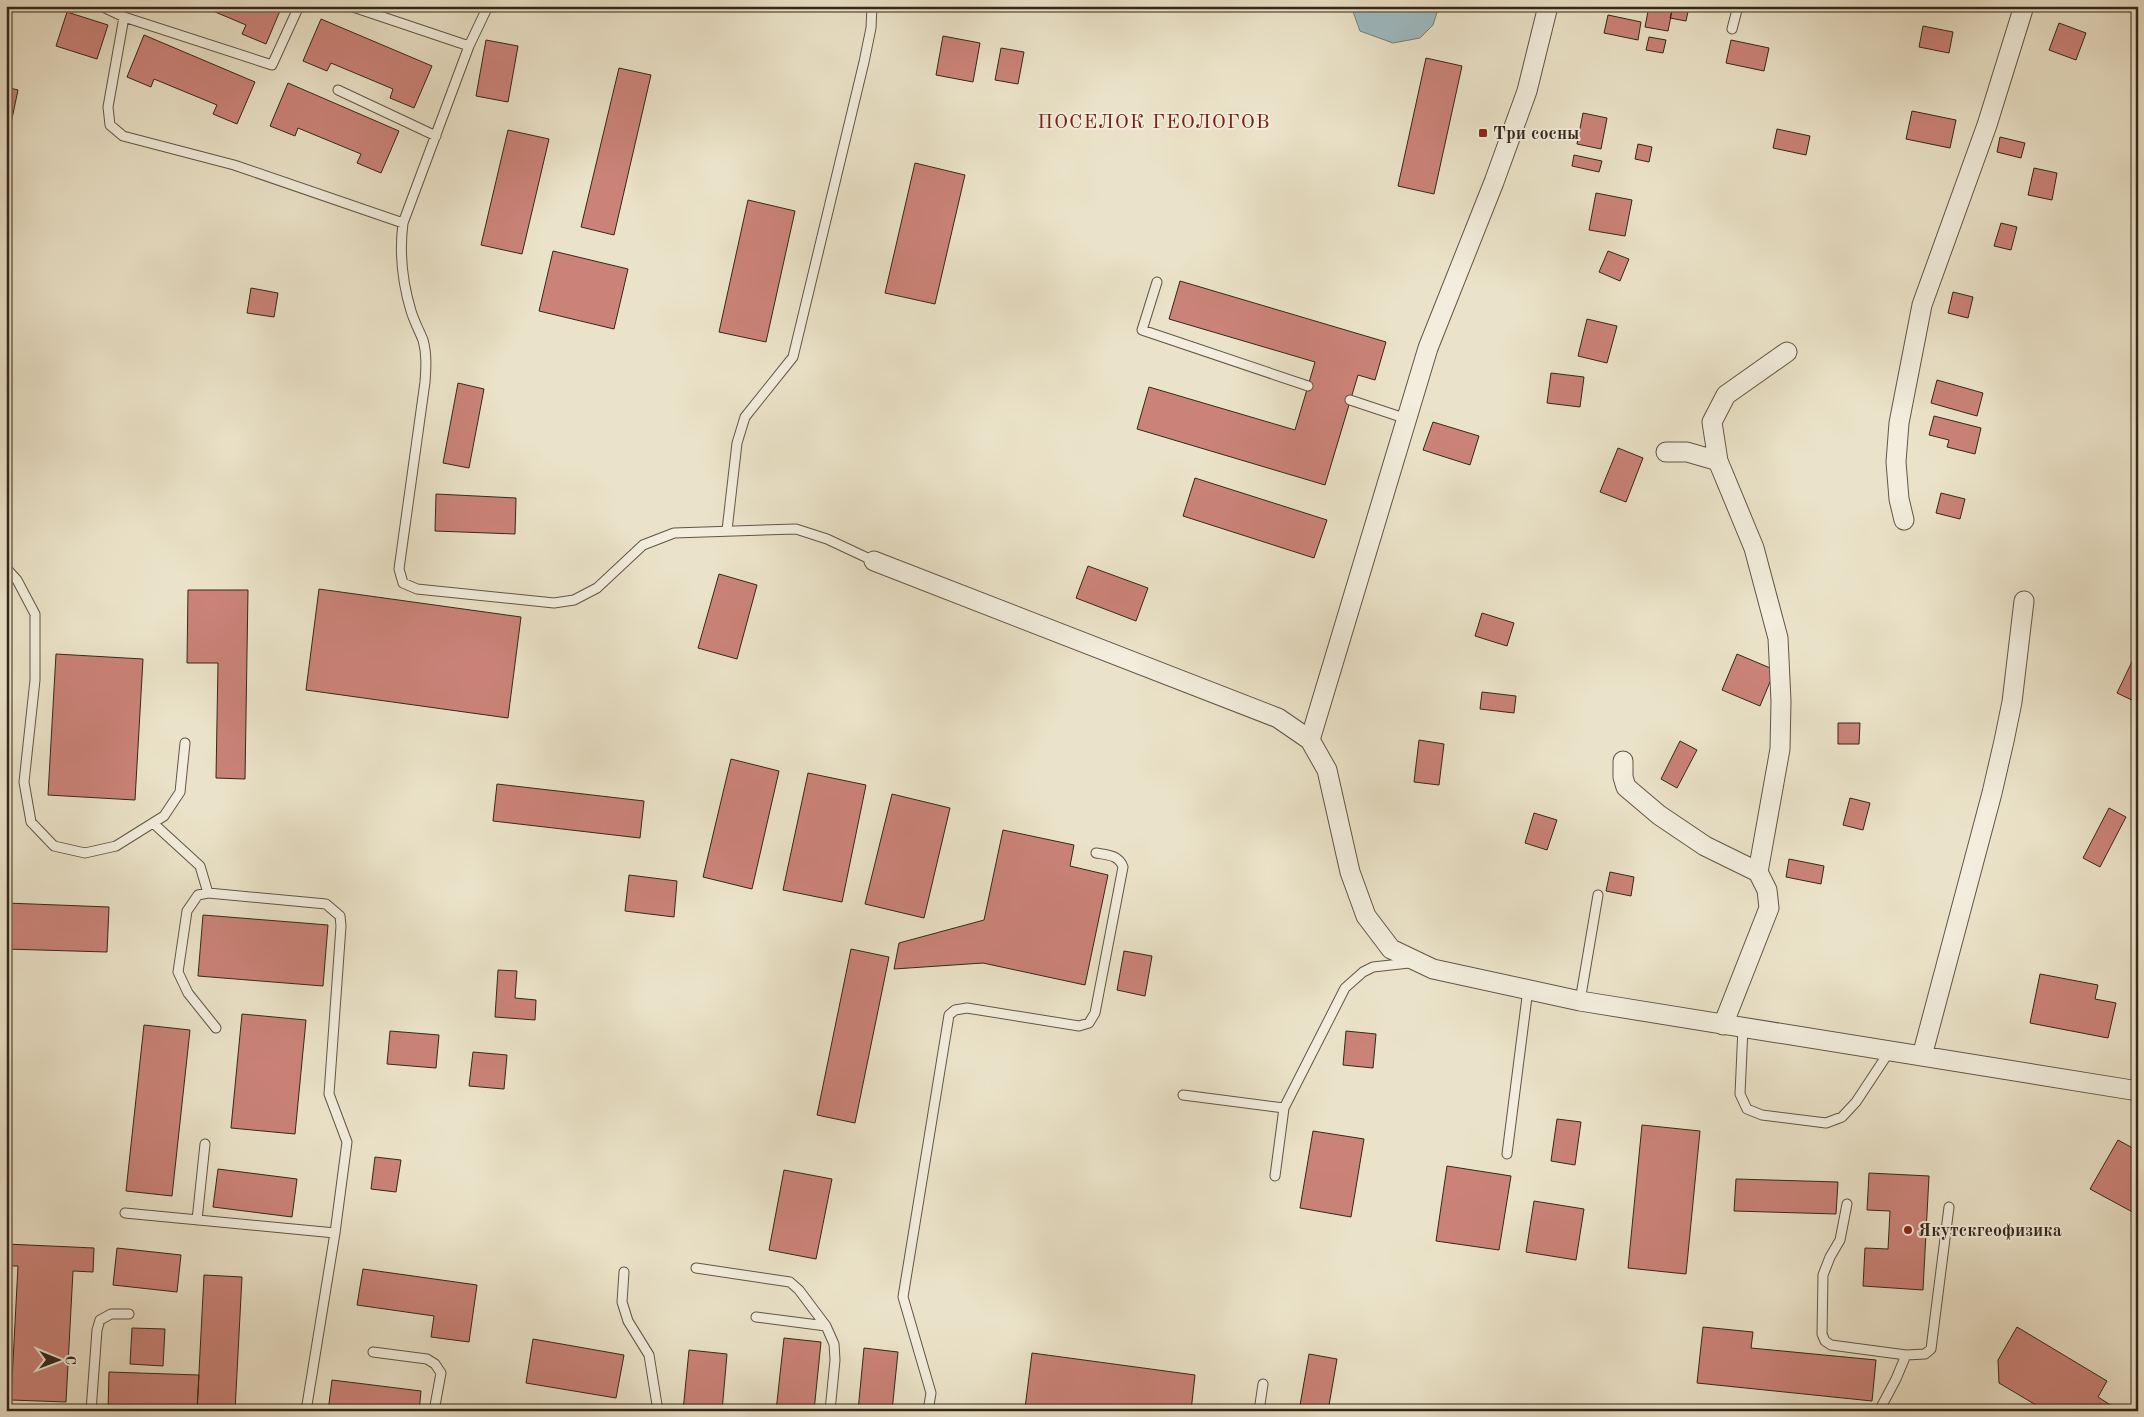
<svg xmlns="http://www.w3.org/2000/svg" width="2144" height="1417" font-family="'Old Standard TT',serif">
  <rect width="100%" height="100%" fill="#ebe3c9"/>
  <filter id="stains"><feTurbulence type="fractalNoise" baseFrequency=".004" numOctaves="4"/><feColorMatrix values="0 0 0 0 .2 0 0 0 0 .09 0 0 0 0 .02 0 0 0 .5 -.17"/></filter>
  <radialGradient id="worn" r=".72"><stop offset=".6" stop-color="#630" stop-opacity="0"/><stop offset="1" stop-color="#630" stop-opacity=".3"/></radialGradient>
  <path fill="#9ebbc2" stroke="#73807e" d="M1351 6H1439L1433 25 1420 38 1393 43 1360 31Z"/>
  <path fill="#cb8379" stroke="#332719" d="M201 6H282L266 44 242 34 246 25Z
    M1649 6H1673L1668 31 1645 27Z
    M1673 6 1689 7 1686 21 1670 18Z
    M67 12 108 25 97 59 56 46Z
    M1608 15 1641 22 1638 40 1604 33Z
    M321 19 432 66 414 108 390 98 393 89 331 63 327 71 303 61Z
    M2059 23 2086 33 2076 60 2049 50Z
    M1923 26 1953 32 1949 53 1919 47Z
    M144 35 255 82 237 124 213 114 217 105 154 79 151 87 127 77Z
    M943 36 980 43 973 82 936 75Z
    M1649 37 1666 40 1663 53 1646 50Z
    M486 40 518 46 508 102 476 96Z
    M1731 40 1769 48 1764 71 1726 63Z
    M1001 48 1024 52 1018 84 995 80Z
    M1426 58 1462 66 1434 194 1398 186Z
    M619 68 651 75 614 235 581 227Z
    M288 83 399 131 381 173 357 163 361 154 298 128 295 136 270 126Z
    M6 87 18 90 10 128 6 127Z
    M1912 111 1956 120 1950 148 1906 139Z
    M1583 113 1607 118 1601 149 1577 144Z
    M1777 129 1810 136 1806 155 1773 148Z
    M508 130 549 139 522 254 481 245Z
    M2000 137 2025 143 2021 158 1997 152Z
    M1638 144 1652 147 1649 162 1635 159Z
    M1574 155 1602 161 1599 172 1572 166Z
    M915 163 965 175 935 304 885 293Z
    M2034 168 2057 173 2052 200 2028 195Z
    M1596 193 1632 200 1625 236 1589 230Z
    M748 200 795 211 766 342 719 332Z
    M2001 223 2017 227 2011 250 1994 246Z
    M553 251 628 269 614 329 539 311Z
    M1608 251 1629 259 1620 281 1599 272Z
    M1180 281 1386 342 1375 380 1358 375 1325 485 1137 429 1149 387 1295 430 1308 386 1315 362 1169 319Z
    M251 288 278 293 274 317 247 313Z
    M1953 292 1973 297 1968 318 1948 313Z
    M1587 319 1617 326 1607 363 1578 356Z
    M1551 373 1584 377 1580 407 1547 403Z
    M1937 380 1983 393 1977 416 1931 403Z
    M458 383 484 389 469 468 443 463Z
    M1934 416 1981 428 1975 454 1947 447 1949 440 1929 435Z
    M1433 422 1479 436 1470 465 1423 450Z
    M1618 448 1643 458 1626 502 1600 492Z
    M1195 478 1327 520 1314 558 1183 516Z
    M1941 493 1965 499 1960 519 1936 513Z
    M436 494 516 498 515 534 435 531Z
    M1088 566 1148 588 1136 621 1076 598Z
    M719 574 757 585 737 659 698 648Z
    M319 589 521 617 508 718 306 690Z
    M188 590H248L245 779 216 778 218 663H187Z
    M1482 613 1514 623 1507 646 1475 636Z
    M2138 649V703L2117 693Z
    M56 654 143 659 135 800 48 795Z
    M1737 654 1775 670 1760 706 1722 690Z
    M1482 692 1516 696 1514 713 1480 709Z
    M1838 723H1860L1859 744H1838Z
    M1419 740 1444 744 1439 785 1414 782Z
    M1680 741 1697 750 1677 788 1661 779Z
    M731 759 779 771 752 889 703 877Z
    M808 773 866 785 842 902 783 890Z
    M497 784 644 801 640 838 493 821Z
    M892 794 950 808 924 918 865 904Z
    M1850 798 1870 803 1863 830 1843 825Z
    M2109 808 2126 817 2100 867 2083 858Z
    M1534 813 1557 820 1547 850 1525 843Z
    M1003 830 1074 845 1070 866 1108 875 1085 985 983 963 894 969 899 943 984 920Z
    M1789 859 1824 866 1821 884 1786 877Z
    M1610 872 1634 877 1631 896 1606 891Z
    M629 875 677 881 674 917 625 911Z
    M6 903 109 907 107 952 6 949Z
    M203 915 328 925 323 986 198 976Z
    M851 949 889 957 855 1123 817 1115Z
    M1124 951 1152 956 1145 996 1117 990Z
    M498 970 517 971 515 998 536 1000 535 1020 495 1017Z
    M2040 974 2098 985 2095 999 2116 1003 2108 1038 2030 1023Z
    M242 1014 306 1020 295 1134 231 1128Z
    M144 1025 190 1030 172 1196 126 1191Z
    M390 1031 439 1035 436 1068 387 1064Z
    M1346 1031 1376 1034 1373 1068 1343 1065Z
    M473 1052 507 1055 504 1089 469 1086Z
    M1557 1119 1581 1122 1575 1165 1551 1161Z
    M1642 1125 1700 1131 1686 1274 1628 1268Z
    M1313 1131 1364 1139 1351 1217 1300 1208Z
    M2118 1140 2138 1151V1215L2090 1189Z
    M375 1157 401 1160 396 1192 371 1189Z
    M1447 1166 1511 1176 1499 1250 1436 1241Z
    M218 1169 297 1179 292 1217 213 1207Z
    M784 1170 832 1179 816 1259 769 1250Z
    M1869 1173 1929 1176 1923 1290 1863 1286 1865 1248 1888 1249 1890 1211 1867 1210Z
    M1736 1179 1838 1182 1836 1214 1734 1211Z
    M1534 1201 1584 1209 1576 1260 1526 1252Z
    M6 1244 94 1248 93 1272 73 1271 66 1402 11 1400 18 1266H6Z
    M117 1248 181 1255 177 1292 113 1285Z
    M363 1269 477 1285 469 1342 431 1337 434 1316 357 1305Z
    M204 1275 242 1277 235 1411H197Z
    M1703 1327 1753 1332 1751 1348 1876 1360 1872 1401 1697 1383Z
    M2017 1327 2107 1381 2098 1397 2120 1411H2046L1999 1383 1998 1360Z
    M132 1328 165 1329 163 1366 130 1364Z
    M784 1338 821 1342 814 1411H776Z
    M533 1339 624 1355 616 1398 526 1383Z
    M864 1348 898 1352 892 1411H858Z
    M689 1350 727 1354 722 1411H683Z
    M1032 1353 1195 1375 1191 1411H1044L1025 1408Z
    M1309 1354 1337 1359 1328 1411H1299Z
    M109 1372 199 1375 197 1411H108Z
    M332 1380 421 1391 419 1411H328Z"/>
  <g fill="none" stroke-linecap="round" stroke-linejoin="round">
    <defs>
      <path id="lane" d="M101 6 124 17 108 107 110 125 123 136 234 165 403 223
        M350 6 469 46 488 6
        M124 17 272 65 299 6
        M1732 29 1738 6
        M469 46 403 223C399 254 402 281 411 311 414 321 419 330 423 340 427 354 426 368 425 382L399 569 403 583 417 589 554 603 574 600 597 588 643 545 674 533 796 529 827 539 874 561
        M338 90 436 136
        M1157 282 1142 330 1308 386
        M1350 400 1407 419
        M727 530 737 443 745 417 793 357 864 62 871 28 872 6
        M6 568 17 580 35 614V680L24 782 31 822 54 846 85 853 116 846 164 816 180 792 185 743
        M153 823 200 866 208 893
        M1580 1001 1598 895
        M216 1028 188 993 178 972 187 911 198 895 208 893 326 904 340 916 341 926 329 1094 347 1142 335 1233 306 1411
        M1743 1028 1740 1094 1747 1109 1762 1115 1826 1123 1842 1117 1856 1102 1889 1052
        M1183 1095 1284 1108 1345 988 1363 972 1373 967 1409 963
        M1507 1154 1528 989
        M1275 1176 1284 1108
        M1847 1204 1840 1240 1830 1257 1823 1275 1822 1334 1825 1341 1831 1345 1906 1355 1925 1354 1931 1349 1949 1207
        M125 1213 335 1233
        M197 1220 205 1144
        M696 1268 790 1282 799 1290 826 1326
        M624 1272 622 1302 628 1321 649 1355 658 1411
        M756 1317 826 1326 834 1344 835 1360 830 1411
        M373 1352 427 1359 435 1364 441 1373 434 1411
        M91 1411 97 1330 100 1320 111 1314H129
        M928 1411 931 1393 903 1297 949 1015 955 1010 967 1008 1079 1026 1089 1023 1095 1013 1123 867C1119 855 1108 855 1096 853
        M1259 1411 1263 1384
        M1879 1411 1896 1379 1906 1355"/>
      <path id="street" d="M1666 452H1687L1718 461
        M1904 520 1899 499 1896 462 1899 423 1922 305 1987 125 2024 6
        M874 561 1278 718 1310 740 1327 770 1350 872 1366 916 1391 949 1433 969 1580 1001 2138 1091
        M1310 740 1428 348 1494 182 1527 91 1548 6
        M1623 761V777L1626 787 1659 815 1705 846 1758 872
        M1723 1025 1769 908 1767 890 1758 872 1780 749 1781 701 1778 638 1754 548 1718 461 1712 422 1726 395 1787 352
        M1922 1056 1992 793 2004 741 2012 702 2024 601"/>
    </defs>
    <use href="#lane" stroke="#615645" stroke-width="11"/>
    <use href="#street" stroke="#615645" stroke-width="21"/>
    <use href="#lane" stroke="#f2eddc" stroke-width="9"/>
    <use href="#street" stroke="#f2eddc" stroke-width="19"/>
  </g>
  <g fill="#8f2418" stroke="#f2eddc" stroke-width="2">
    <rect x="1478" y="128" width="10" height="10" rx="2.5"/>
    <circle cx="1908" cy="1230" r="5"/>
  </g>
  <g text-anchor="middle" stroke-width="4" stroke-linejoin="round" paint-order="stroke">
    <g font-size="18" font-weight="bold" fill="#332719" stroke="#f2eddc" text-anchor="start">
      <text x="1493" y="139">Три сосны</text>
      <text x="1918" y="1236">Якутскгеофизика</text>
    </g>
    <g font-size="20" letter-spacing="1" fill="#7a1f14" stroke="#f2eddc">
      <text x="1154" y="128">ПОСЕЛОК ГЕОЛОГОВ</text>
    </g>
  </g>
  <rect width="2144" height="1417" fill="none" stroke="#ebe3c9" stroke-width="25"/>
  <rect x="8" y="8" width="2129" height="1402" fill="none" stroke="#332719" stroke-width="2.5"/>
  <rect x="12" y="12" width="2119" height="1392" fill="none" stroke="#332719"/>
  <g transform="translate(58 1360) rotate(91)" stroke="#f2eddc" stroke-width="4" paint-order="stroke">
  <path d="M0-4L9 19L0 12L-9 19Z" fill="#332719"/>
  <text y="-8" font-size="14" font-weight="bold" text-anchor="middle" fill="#332719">С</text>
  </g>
  <rect width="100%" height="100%" filter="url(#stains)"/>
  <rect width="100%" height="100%" fill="url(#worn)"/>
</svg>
